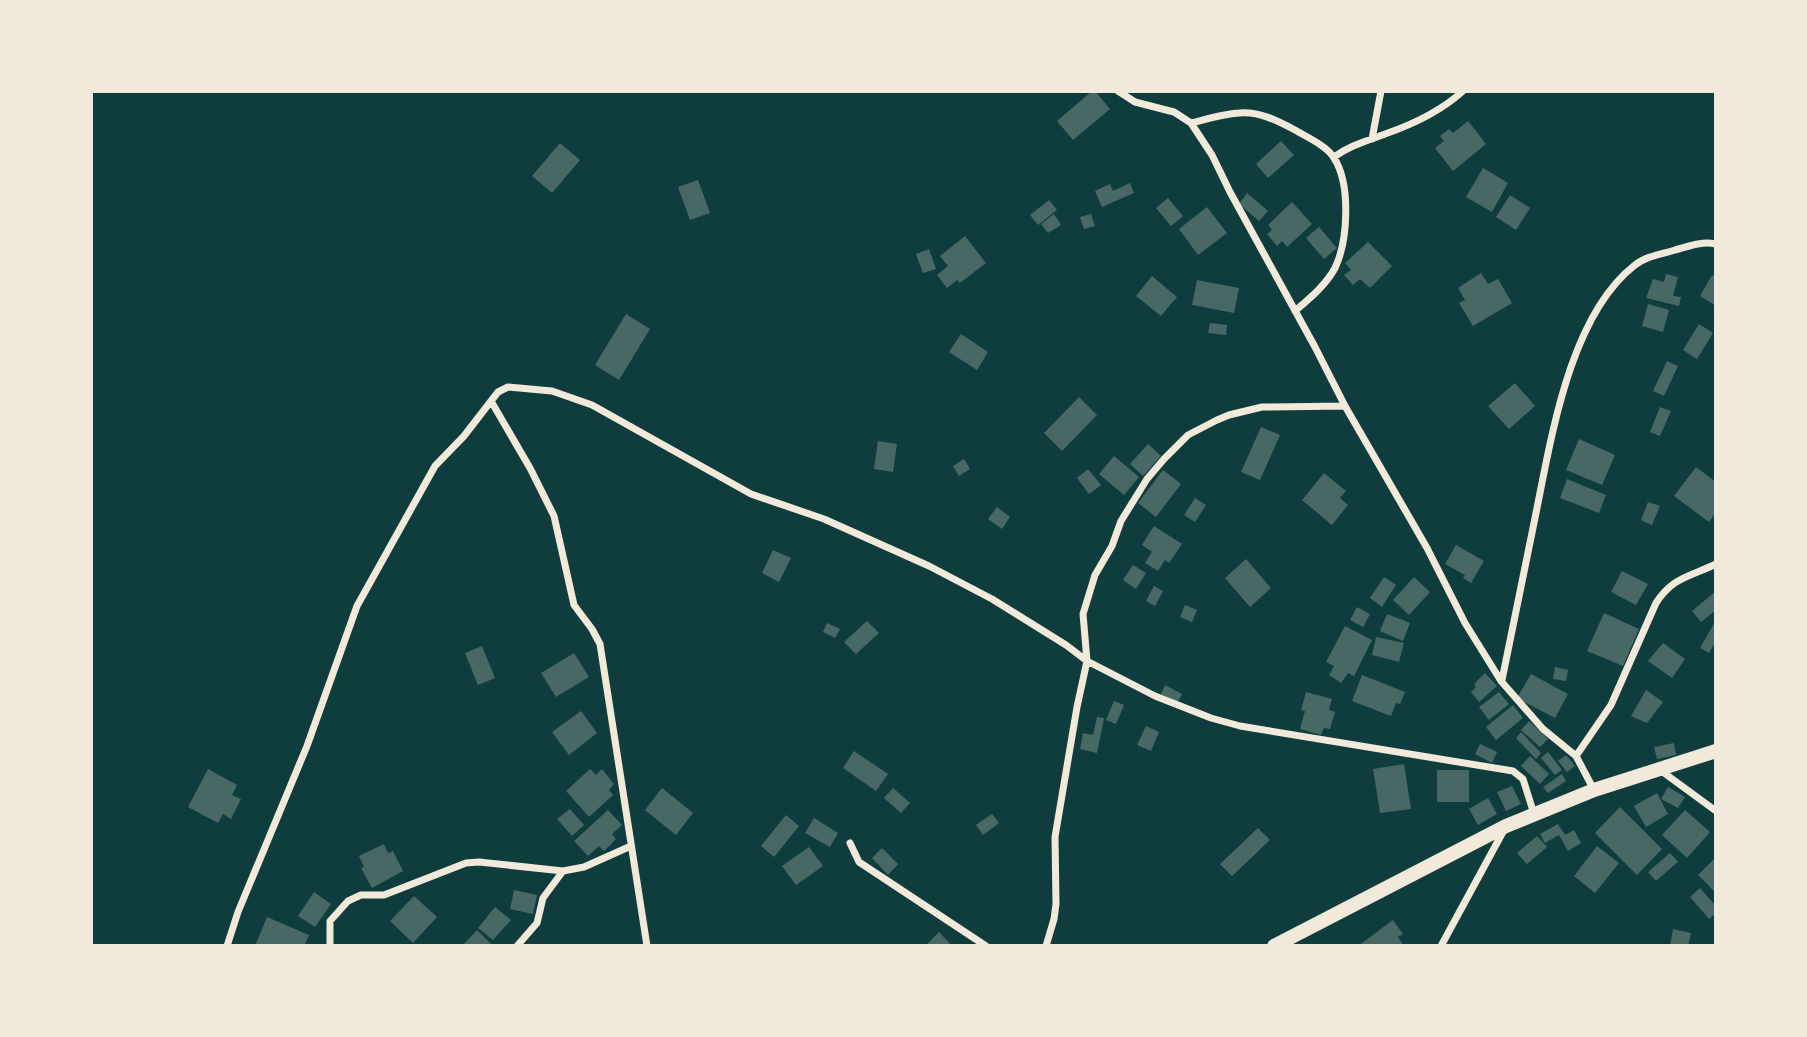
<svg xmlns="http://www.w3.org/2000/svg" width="1807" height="1037" font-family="Ubuntu,sans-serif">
  <rect width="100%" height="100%" fill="#0f3d3e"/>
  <path fill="#486865" d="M1092 91H1095L1110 109 1073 140 1057 121Z
    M1468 121 1486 144 1453 171 1435 148 1444 141 1440 136 1449 129 1453 133Z
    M1281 141 1294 155 1268 178 1256 164Z
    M560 143 580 160 552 193 532 176Z
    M1483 168 1508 183 1492 212 1466 197Z
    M698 180 710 213 690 220 678 187Z
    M1130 183 1134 193 1102 207 1095 191 1110 184 1113 191Z
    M1247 193 1268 211 1259 221 1239 204Z
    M1510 195 1530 208 1516 230 1496 217Z
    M1168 198 1183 216 1171 226 1156 208Z
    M1049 200 1057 210 1038 225 1030 215Z
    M1292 202 1312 224 1287 247 1282 241 1277 246 1267 234 1272 230 1268 225Z
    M1207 207 1227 233 1198 255 1179 229Z
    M1054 214 1061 225 1048 233 1041 224Z
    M1091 214 1095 226 1084 229 1080 217Z
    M1319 227 1337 248 1324 259 1306 238Z
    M965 236 986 263 960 283 957 280 947 288 937 275 948 266 940 256Z
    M1368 242 1392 266 1370 288 1360 279 1353 285 1344 275 1351 270 1345 263Z
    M929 249 936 269 923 273 916 254Z
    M1481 273 1488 284 1498 279 1512 303 1473 326 1459 303 1465 300 1458 288Z
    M1666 274 1678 277 1673 296 1681 297 1679 306 1646 298 1653 279 1664 282Z
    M1712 275 1716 277V306L1700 296Z
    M1152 276 1177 297 1161 316 1136 296Z
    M1197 280 1239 288 1234 313 1192 305Z
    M1648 304 1669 310 1663 332 1642 326Z
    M626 314 650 329 619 380 595 365Z
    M1210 323 1227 325 1226 335 1208 333Z
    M1699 324 1713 333 1697 359 1683 350Z
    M961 334 988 352 977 370 949 352Z
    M1667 361 1678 366 1664 396 1653 391Z
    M1515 383 1535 406 1509 429 1488 406Z
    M1079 397 1097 415 1062 451 1044 433Z
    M1660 407 1671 411 1660 436 1650 432Z
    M1261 427 1280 435 1260 480 1241 472Z
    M1579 439 1615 455 1602 485 1566 470Z
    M878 441 897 444 893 472 874 469Z
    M1148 444 1161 456 1143 476 1130 464Z
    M1114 456 1139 477 1124 495 1099 474Z
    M964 459 970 469 959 476 953 466Z
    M1696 467 1716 482V512L1709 522 1674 496Z
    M1088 469 1101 485 1089 494 1077 478Z
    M1163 470 1181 484 1156 517 1138 503Z
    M1324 473 1346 491 1340 498 1348 505 1332 525 1302 500Z
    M1567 479 1606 495 1599 513 1560 498Z
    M1195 498 1206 505 1195 522 1184 515Z
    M1648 502 1660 506 1652 525 1641 520Z
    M997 507 1010 517 1002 529 988 519Z
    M1154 526 1182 544 1169 563 1165 560 1158 571 1145 563 1152 552 1142 545Z
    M1456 545 1484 561 1471 583 1463 578 1465 575 1445 564Z
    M773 550 791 558 779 582 762 573Z
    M1246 559 1271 588 1250 607 1225 578Z
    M1133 565 1146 573 1136 589 1123 580Z
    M1622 571 1648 584 1636 605 1611 592Z
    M1384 577 1396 585 1382 607 1370 598Z
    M1414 577 1430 592 1409 615 1393 600Z
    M1154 586 1163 591 1155 606 1146 601Z
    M1716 591V610L1701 622 1692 611Z
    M1185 605 1197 610 1192 622 1180 617Z
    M1357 607 1370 614 1363 627 1350 620Z
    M1604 613 1639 629 1623 666 1587 651Z
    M1387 614 1410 623 1403 641 1380 631Z
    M1716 620V641L1709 653 1700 648Z
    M867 621 879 633 856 654 844 642Z
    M827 623 840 629 835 638 823 632Z
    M1345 626 1372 640 1354 676 1348 673 1341 683 1329 675 1334 666 1326 662Z
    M1376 637 1404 643 1399 662 1372 655Z
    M1663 643 1685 659 1672 678 1648 661Z
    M482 646 495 678 478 685 465 653Z
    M574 653 589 677 556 697 541 673Z
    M1555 667 1568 670 1566 681 1553 679Z
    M1485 673 1497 686 1479 702 1471 692 1476 687 1474 684Z
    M1531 674 1568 694 1555 718 1517 698Z
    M1362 675 1405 692 1400 704 1396 703 1391 716 1352 701Z
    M1165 685 1182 694 1177 703 1161 694Z
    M1646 690 1663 702 1647 723 1631 716Z
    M1306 692 1332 699 1329 710 1335 712 1330 729 1324 728 1321 735 1300 729 1305 711 1301 710Z
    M1499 692 1509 704 1489 720 1479 707Z
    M1114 701 1124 705 1116 724 1106 720Z
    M1513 705 1523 718 1496 740 1486 727Z
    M581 711 597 733 569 755 552 732Z
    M1097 717 1104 718 1097 753 1080 749 1083 733 1093 735Z
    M1529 721 1548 739 1540 747 1521 730Z
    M1146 726 1159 732 1151 751 1137 745Z
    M1521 732 1541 753 1536 759 1516 738Z
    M1674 743 1676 755 1657 759 1654 747Z
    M1480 744 1497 752 1492 763 1475 754Z
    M854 751 888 774 876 791 843 768Z
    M1548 752 1562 770 1555 775 1541 758Z
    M1566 755 1575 766 1567 772 1558 761Z
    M1530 756 1549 774 1540 784 1521 766Z
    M1404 764 1411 809 1380 813 1373 769Z
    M208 769 237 785 232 795 241 799 231 819 223 814 218 823 188 807Z
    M590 769 596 775 602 769 614 784 609 790 613 795 589 817 566 791Z
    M1437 770H1469V802H1437Z
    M1562 774 1566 781 1548 793 1543 787Z
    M1512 786 1521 804 1506 811 1497 792Z
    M1668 787 1685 797 1678 808 1661 799Z
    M662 788 693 813 676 835 645 810Z
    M893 788 910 803 901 813 884 798Z
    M1657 793 1668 814 1646 827 1634 806Z
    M1488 798 1497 814 1478 825 1469 809Z
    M1620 807 1662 849 1637 875 1595 833Z
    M570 809 584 825 572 836 557 819Z
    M608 810 622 825 612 834 616 839 604 851 599 846 588 856 574 841Z
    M1685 810 1710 832 1687 858 1662 835Z
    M992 814 999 823 983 835 976 825Z
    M786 815 799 826 774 857 761 846Z
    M814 818 838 833 830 847 805 833Z
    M1558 824 1565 835 1574 830 1581 843 1568 851 1559 835 1545 843 1540 834Z
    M1258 828 1270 840 1232 876 1220 864Z
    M1537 836 1547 847 1527 864 1517 853Z
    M384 844 388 853 393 851 403 871 372 888 361 868 364 867 359 856Z
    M1597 846 1619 863 1595 893 1574 876Z
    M809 847 823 866 796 885 782 866Z
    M882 848 898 864 888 875 872 858Z
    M1670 853 1678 862 1656 881 1648 872Z
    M1716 857V893L1698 875Z
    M1700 888 1716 906V913L1709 919 1690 897Z
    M514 890 537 895 533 914 510 909Z
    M314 892 331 904 315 927 298 916Z
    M414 896 437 917 413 943 390 921Z
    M495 907 511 920 493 940 478 928Z
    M267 917 309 935 304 946H255Z
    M1393 920 1403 934 1398 937 1404 946H1358Z
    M1673 929 1691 933 1688 946H1670Z
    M477 930 493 946H462Z
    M939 932 952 946H925Z"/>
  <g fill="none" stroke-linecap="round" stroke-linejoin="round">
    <path stroke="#f1e9da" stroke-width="7" d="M1118 91 1135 102 1174 112 1191 123 1212 155 1230 192 1315 347 1345 406 1427 548 1465 623 1501 681 1543 729 1576 756 1594 790
      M1191 123C1207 119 1223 114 1239 113 1259 111 1278 121 1295 130 1307 137 1327 146 1334 158 1351 184 1348 241 1335 268 1326 285 1309 299 1295 311
      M1372 139 1381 91
      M1334 157C1350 145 1367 141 1385 134 1414 124 1441 111 1463 91
      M491 401 530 468 554 516 574 605 592 629 600 644 647 946
      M1502 680C1513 626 1524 572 1535 518 1551 440 1569 316 1635 265 1646 256 1662 254 1675 250 1690 246 1701 241 1716 244
      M1576 756 1611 705 1656 603C1673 577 1689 577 1716 564
      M1660 770 1716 811
      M850 843 859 862 986 946
      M227 946 238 912 307 746 357 606 435 466 464 436 498 392 508 387 552 391 592 405 751 494 824 519 929 566 992 599 1066 645 1087 661 1155 696 1211 718 1240 726 1513 771 1523 779 1534 814
      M330 946V921L348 901 361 895H384L466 863 479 862 563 871 584 867 631 846
      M517 946 537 923 543 898 563 871
      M1046 946 1054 919 1056 904 1055 837 1077 707 1087 661 1083 614 1095 575 1112 546 1121 521 1147 479 1164 459 1188 435 1217 420 1229 415 1262 407 1345 406
      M1441 946 1504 830"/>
    <path stroke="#f1e9da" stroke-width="14" d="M1274 946 1506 826 1594 790 1716 751"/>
  </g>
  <rect width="1807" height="1037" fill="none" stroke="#f1e9da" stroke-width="186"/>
</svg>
